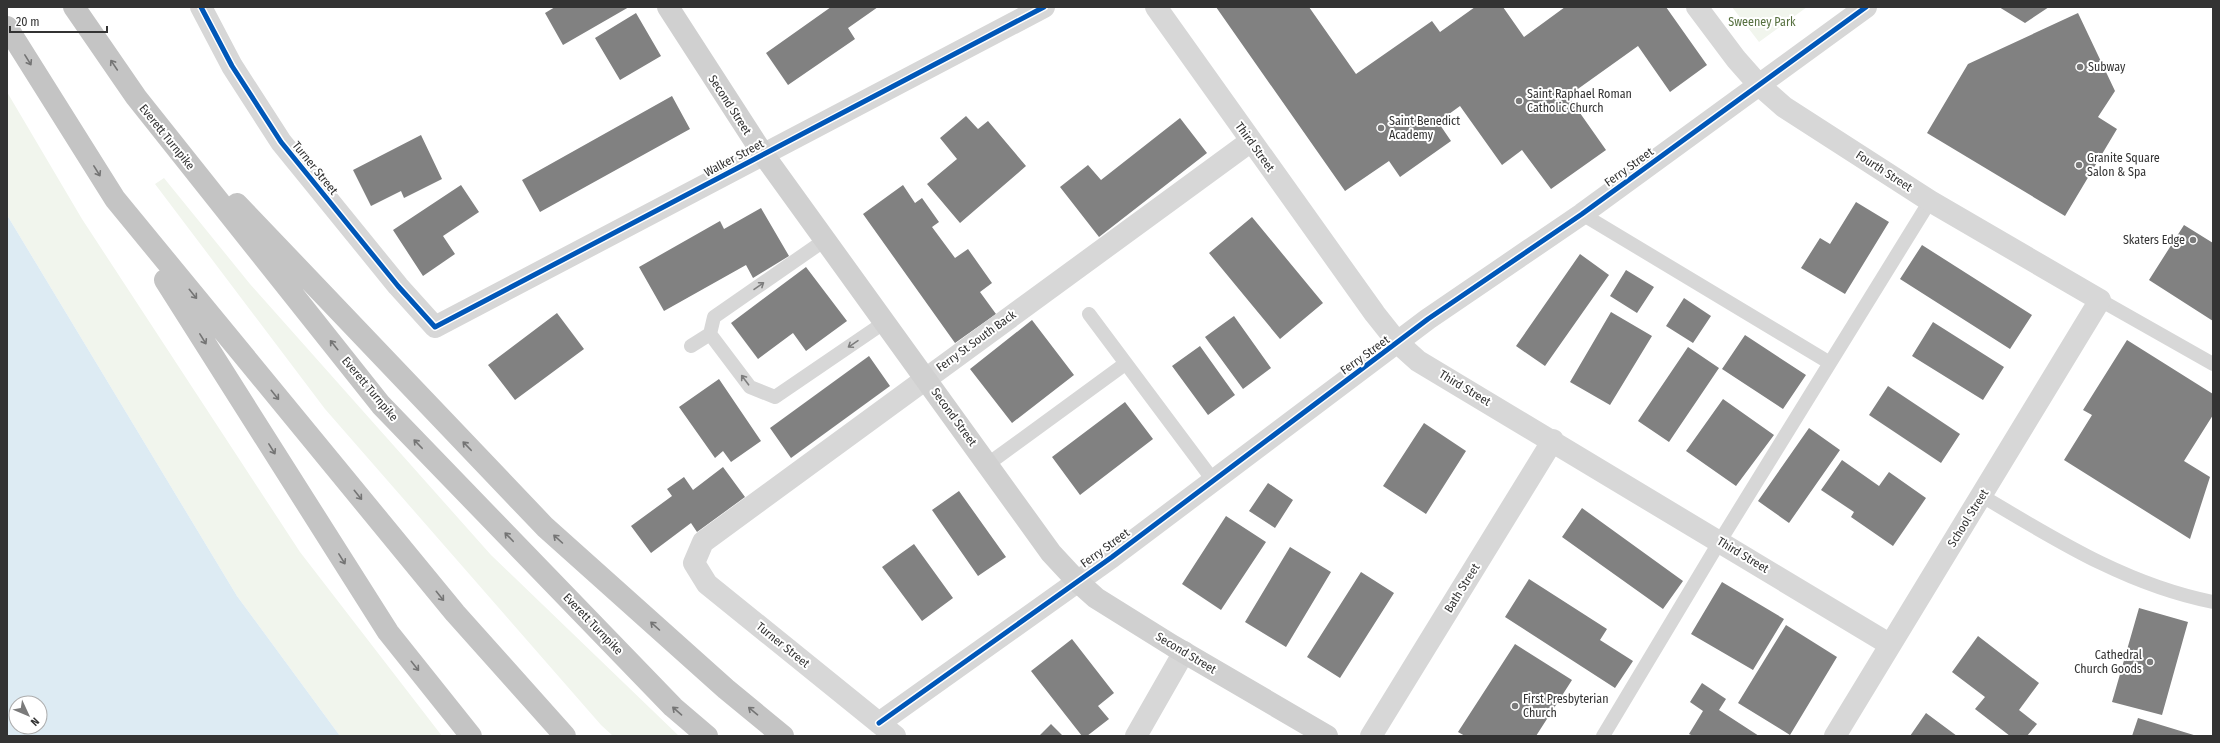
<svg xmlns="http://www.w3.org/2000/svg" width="2220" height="743" font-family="'Fira Sans Condensed',sans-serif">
  <rect width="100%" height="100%" fill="#fff"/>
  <path fill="#f1f5ed" d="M1732 7H1807L1759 42Z
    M7 92 82 219 300 552 442 736H340L237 596 7 215Z
    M164 178 250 284 491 555 679 736H613L601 725 325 409 155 184Z"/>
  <path fill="#ddebf3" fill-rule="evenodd" d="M7 215 237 596 340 736H7ZM16 703H40V727H16Z"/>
  <path fill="#818181" d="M555 7H629L563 45 545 13Z
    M831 7H878L848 28 855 39 788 85 766 53Z
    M1216 7H1309L1356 74 1432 21 1440 32 1475 7H1503L1524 37 1565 7H1666L1707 65 1670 92 1638 46 1568 96 1606 150 1551 189 1522 150 1502 165 1460 106 1438 122 1451 141 1400 177 1389 161 1345 191Z
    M1999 7H2049L2025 23Z
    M636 13 661 56 620 80 595 38Z
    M2078 13 2115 91 2098 117 2117 129 2065 216 1927 133 1968 64Z
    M672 96 690 129 540 212 522 180Z
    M966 116 978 129 988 121 1026 166 960 223 927 184 957 159 940 138Z
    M1180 118 1207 153 1099 237 1060 187 1088 165 1101 180Z
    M421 135 442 179 404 198 401 191 371 206 353 170Z
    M461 185 479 212 443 236 455 254 423 276 393 230Z
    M903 185 915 203 922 198 939 222 932 227 955 258 968 249 992 283 980 292 996 314 955 343 863 214Z
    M1856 202 1889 222 1845 294 1801 268 1820 238 1830 244Z
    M761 208 789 256 753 278 746 265 664 311 639 267 720 221 724 229Z
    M1252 217 1323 303 1280 339 1209 253Z
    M2184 225 2213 243V321L2149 280Z
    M1922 245 2032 315 2010 349 1900 279Z
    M1580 254 1609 275 1545 366 1516 346Z
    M806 267 847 321 806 351 793 333 758 359 731 323Z
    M1626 270 1654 287 1637 313 1610 296Z
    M1684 298 1711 316 1693 343 1666 326Z
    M1611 312 1652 336 1610 405 1570 382Z
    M557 313 584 349 515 400 488 365Z
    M1234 316 1271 368 1243 389 1205 337Z
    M1032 320 1074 375 1012 423 970 369Z
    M1933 322 2004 367 1983 400 1912 356Z
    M1745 335 1806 375 1783 409 1722 369Z
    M2127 340 2213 394V415L2184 461 2210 477 2190 539 2064 460 2092 415 2083 410Z
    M1200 346 1235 395 1208 415 1172 366Z
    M1688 347 1719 368 1669 442 1638 421Z
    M869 356 890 386 791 458 770 428Z
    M719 379 761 441 731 462 723 451 715 458 679 407Z
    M1888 386 1960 434 1941 463 1869 415Z
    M1723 399 1774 435 1736 486 1686 451Z
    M1125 402 1153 439 1080 495 1052 457Z
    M1424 423 1466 451 1426 514 1383 486Z
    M1809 428 1840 450 1789 523 1758 501Z
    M1842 460 1879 486 1889 472 1926 498 1893 546 1851 517 1854 512 1821 490Z
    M723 467 745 497 697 532 691 523 651 553 631 526 672 496 667 489 684 477 693 490Z
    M1268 483 1293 500 1275 528 1249 511Z
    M959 491 1006 557 978 576 932 510Z
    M1582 508 1683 581 1663 609 1562 537Z
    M1226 516 1266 542 1221 610 1182 584Z
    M914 544 953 598 922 621 882 567Z
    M1290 547 1331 572 1286 647 1245 622Z
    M1361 572 1394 593 1340 678 1307 657Z
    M1529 579 1607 629 1600 640 1633 661 1615 688 1505 617Z
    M1722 582 1784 619 1753 670 1691 634Z
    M2139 608 2188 622 2162 715 2112 702Z
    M1786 625 1837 657 1790 735 1738 703Z
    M1978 636 2039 683 2019 710 2037 724 2027 736H2010L1975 709 1985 697 1952 672Z
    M1072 639 1114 693 1098 706 1109 719 1087 736H1082L1031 671Z
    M1515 644 1572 680 1536 736H1465L1458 732Z
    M1702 683 1726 699 1719 710 1759 736H1693L1689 734 1703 711 1690 702Z
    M1926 713 1957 736H1910Z
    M2138 718 2197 736H2132Z
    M1051 724 1063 736H1039Z"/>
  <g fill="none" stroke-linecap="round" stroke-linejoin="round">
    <path stroke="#d7d7d7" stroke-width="14" d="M1582 214 1830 363
      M825 240 714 317 710 334 750 387 775 397 885 322
      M2100 300 2213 364
      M1089 314 1213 480
      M691 346 710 334
      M988 464 1125 364
      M1982 496C2056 540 2127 585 2213 602
      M1603 736 1720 541 1930 201"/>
    <path stroke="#d7d7d7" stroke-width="22" d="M201 7 232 66 281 142 398 286 435 327 1044 7
      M1156 7 1375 314 1398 343 1418 361 1889 644
      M1697 7 1736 59 1759 85 1784 107 1930 201 2100 300 1835 736
      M879 723 1112 557 1428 319 1582 214 1866 7
      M895 736 707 584 694 563 703 542 1251 141
      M1136 736 1184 652
      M1371 736 1553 440"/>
    <path stroke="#d0d0d0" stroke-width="22" d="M668 7 763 154 1051 553 1077 581 1096 598 1173 646 1327 736"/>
    <path stroke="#c4c4c4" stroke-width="22" d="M74 7 136 97 381 405 673 707 707 736
      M7 27 115 199 455 613 565 736
      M237 204 545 527 726 689 783 736
      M165 280 388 632 471 736"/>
    <defs>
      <path id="cycleway" d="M201 7 232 66 281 142 398 286 435 327 1044 7
        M879 723 1112 557 1428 319 1582 214 1866 7"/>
    </defs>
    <use href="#cycleway" stroke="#fff" stroke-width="8"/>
    <use href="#cycleway" stroke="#0057b8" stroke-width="5"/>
  </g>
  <defs><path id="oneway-shaft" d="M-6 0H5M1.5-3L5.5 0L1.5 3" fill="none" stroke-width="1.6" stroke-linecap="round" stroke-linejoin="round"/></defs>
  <g stroke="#747474">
    <use href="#oneway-shaft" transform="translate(28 60) rotate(58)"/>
    <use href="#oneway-shaft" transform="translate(114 65) rotate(-124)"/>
    <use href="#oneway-shaft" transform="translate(97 171) rotate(58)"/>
    <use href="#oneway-shaft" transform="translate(193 294) rotate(51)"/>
    <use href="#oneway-shaft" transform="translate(203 339) rotate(58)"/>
    <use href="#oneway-shaft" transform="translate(334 345) rotate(-129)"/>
    <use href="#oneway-shaft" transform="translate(275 395) rotate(51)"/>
    <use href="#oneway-shaft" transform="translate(418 444) rotate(-134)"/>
    <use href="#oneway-shaft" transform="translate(467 446) rotate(-134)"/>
    <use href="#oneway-shaft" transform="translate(272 449) rotate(58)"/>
    <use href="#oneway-shaft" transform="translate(358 495) rotate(51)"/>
    <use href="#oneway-shaft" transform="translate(509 537) rotate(-134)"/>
    <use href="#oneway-shaft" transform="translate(558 539) rotate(-138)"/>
    <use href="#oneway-shaft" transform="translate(342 559) rotate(58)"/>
    <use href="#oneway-shaft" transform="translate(440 596) rotate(51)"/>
    <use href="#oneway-shaft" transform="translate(655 626) rotate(-138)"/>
    <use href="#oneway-shaft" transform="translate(415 666) rotate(51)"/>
    <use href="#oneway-shaft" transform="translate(677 711) rotate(-139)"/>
    <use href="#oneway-shaft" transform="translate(753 711) rotate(-140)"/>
  </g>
  <g stroke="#7d7d7d">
    <use href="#oneway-shaft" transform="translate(759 286) rotate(-35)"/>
    <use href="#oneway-shaft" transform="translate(853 344) rotate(146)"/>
    <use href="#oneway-shaft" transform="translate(745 380) rotate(-127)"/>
  </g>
  <g fill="#7a7a7a" stroke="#fff" stroke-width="1.5">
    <circle cx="2080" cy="67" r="4"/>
    <circle cx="1519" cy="101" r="4"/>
    <circle cx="1381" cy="128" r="4"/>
    <circle cx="2079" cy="165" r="4"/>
    <circle cx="2193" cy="240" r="4"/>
    <circle cx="2150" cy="662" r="4"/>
    <circle cx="1515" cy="706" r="4"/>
  </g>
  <g text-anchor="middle" stroke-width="4" stroke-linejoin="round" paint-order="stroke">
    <g font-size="12" fill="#56703f" stroke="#fff">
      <text x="1762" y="26">Sweeney Park</text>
    </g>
    <g font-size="12" fill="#333" stroke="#fff" text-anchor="start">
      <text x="2088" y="71">Subway</text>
      <text x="1527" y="98">Saint Raphael Roman<tspan x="1527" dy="14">Catholic Church</tspan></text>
      <text x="1389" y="125">Saint Benedict<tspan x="1389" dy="14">Academy</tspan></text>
      <text x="2087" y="162">Granite Square<tspan x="2087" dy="14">Salon &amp; Spa</tspan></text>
      <text x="2185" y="244" text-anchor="end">Skaters Edge</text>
      <text x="2142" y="659" text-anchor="end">Cathedral<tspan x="2142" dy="14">Church Goods</tspan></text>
      <text x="1523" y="703">First Presbyterian<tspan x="1523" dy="14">Church</tspan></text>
    </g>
    <g font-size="12" fill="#333" stroke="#fff">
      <text transform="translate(730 105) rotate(57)" y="4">Second Street</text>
      <text transform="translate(167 137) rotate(51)" y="4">Everett Turnpike</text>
      <text transform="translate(1255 147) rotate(54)" y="4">Third Street</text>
      <text transform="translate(734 158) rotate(-28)" y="4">Walker Street</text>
      <text transform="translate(1629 167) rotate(-36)" y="4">Ferry Street</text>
      <text transform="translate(315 168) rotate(51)" y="4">Turner Street</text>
      <text transform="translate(1884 171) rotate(33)" y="4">Fourth Street</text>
      <text transform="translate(976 341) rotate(-36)" y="4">Ferry St South Back</text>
      <text transform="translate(1365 355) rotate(-36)" y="4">Ferry Street</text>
      <text transform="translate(1465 388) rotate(31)" y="4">Third Street</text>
      <text transform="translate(370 389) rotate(50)" y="4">Everett Turnpike</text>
      <text transform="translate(954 417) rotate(54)" y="4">Second Street</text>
      <text transform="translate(1968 518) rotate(-58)" y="4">School Street</text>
      <text transform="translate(1105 548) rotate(-36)" y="4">Ferry Street</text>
      <text transform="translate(1743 555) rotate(31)" y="4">Third Street</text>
      <text transform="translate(1462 588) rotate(-58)" y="4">Bath Street</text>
      <text transform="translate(593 624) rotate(46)" y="4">Everett Turnpike</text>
      <text transform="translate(783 645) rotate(39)" y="4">Turner Street</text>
      <text transform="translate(1186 653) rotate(31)" y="4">Second Street</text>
    </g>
  </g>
  <rect width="2220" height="743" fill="none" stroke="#333333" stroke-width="16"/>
  <g transform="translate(28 715) rotate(134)"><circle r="19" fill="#ffffff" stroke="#adadad"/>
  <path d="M0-3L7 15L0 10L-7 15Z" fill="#7a7a7a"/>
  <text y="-6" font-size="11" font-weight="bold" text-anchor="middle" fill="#333333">N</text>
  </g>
  <path d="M10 26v6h97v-6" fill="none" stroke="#333333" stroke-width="2"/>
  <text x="16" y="26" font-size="12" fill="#333333" stroke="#ffffff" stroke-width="3" paint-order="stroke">20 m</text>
</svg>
